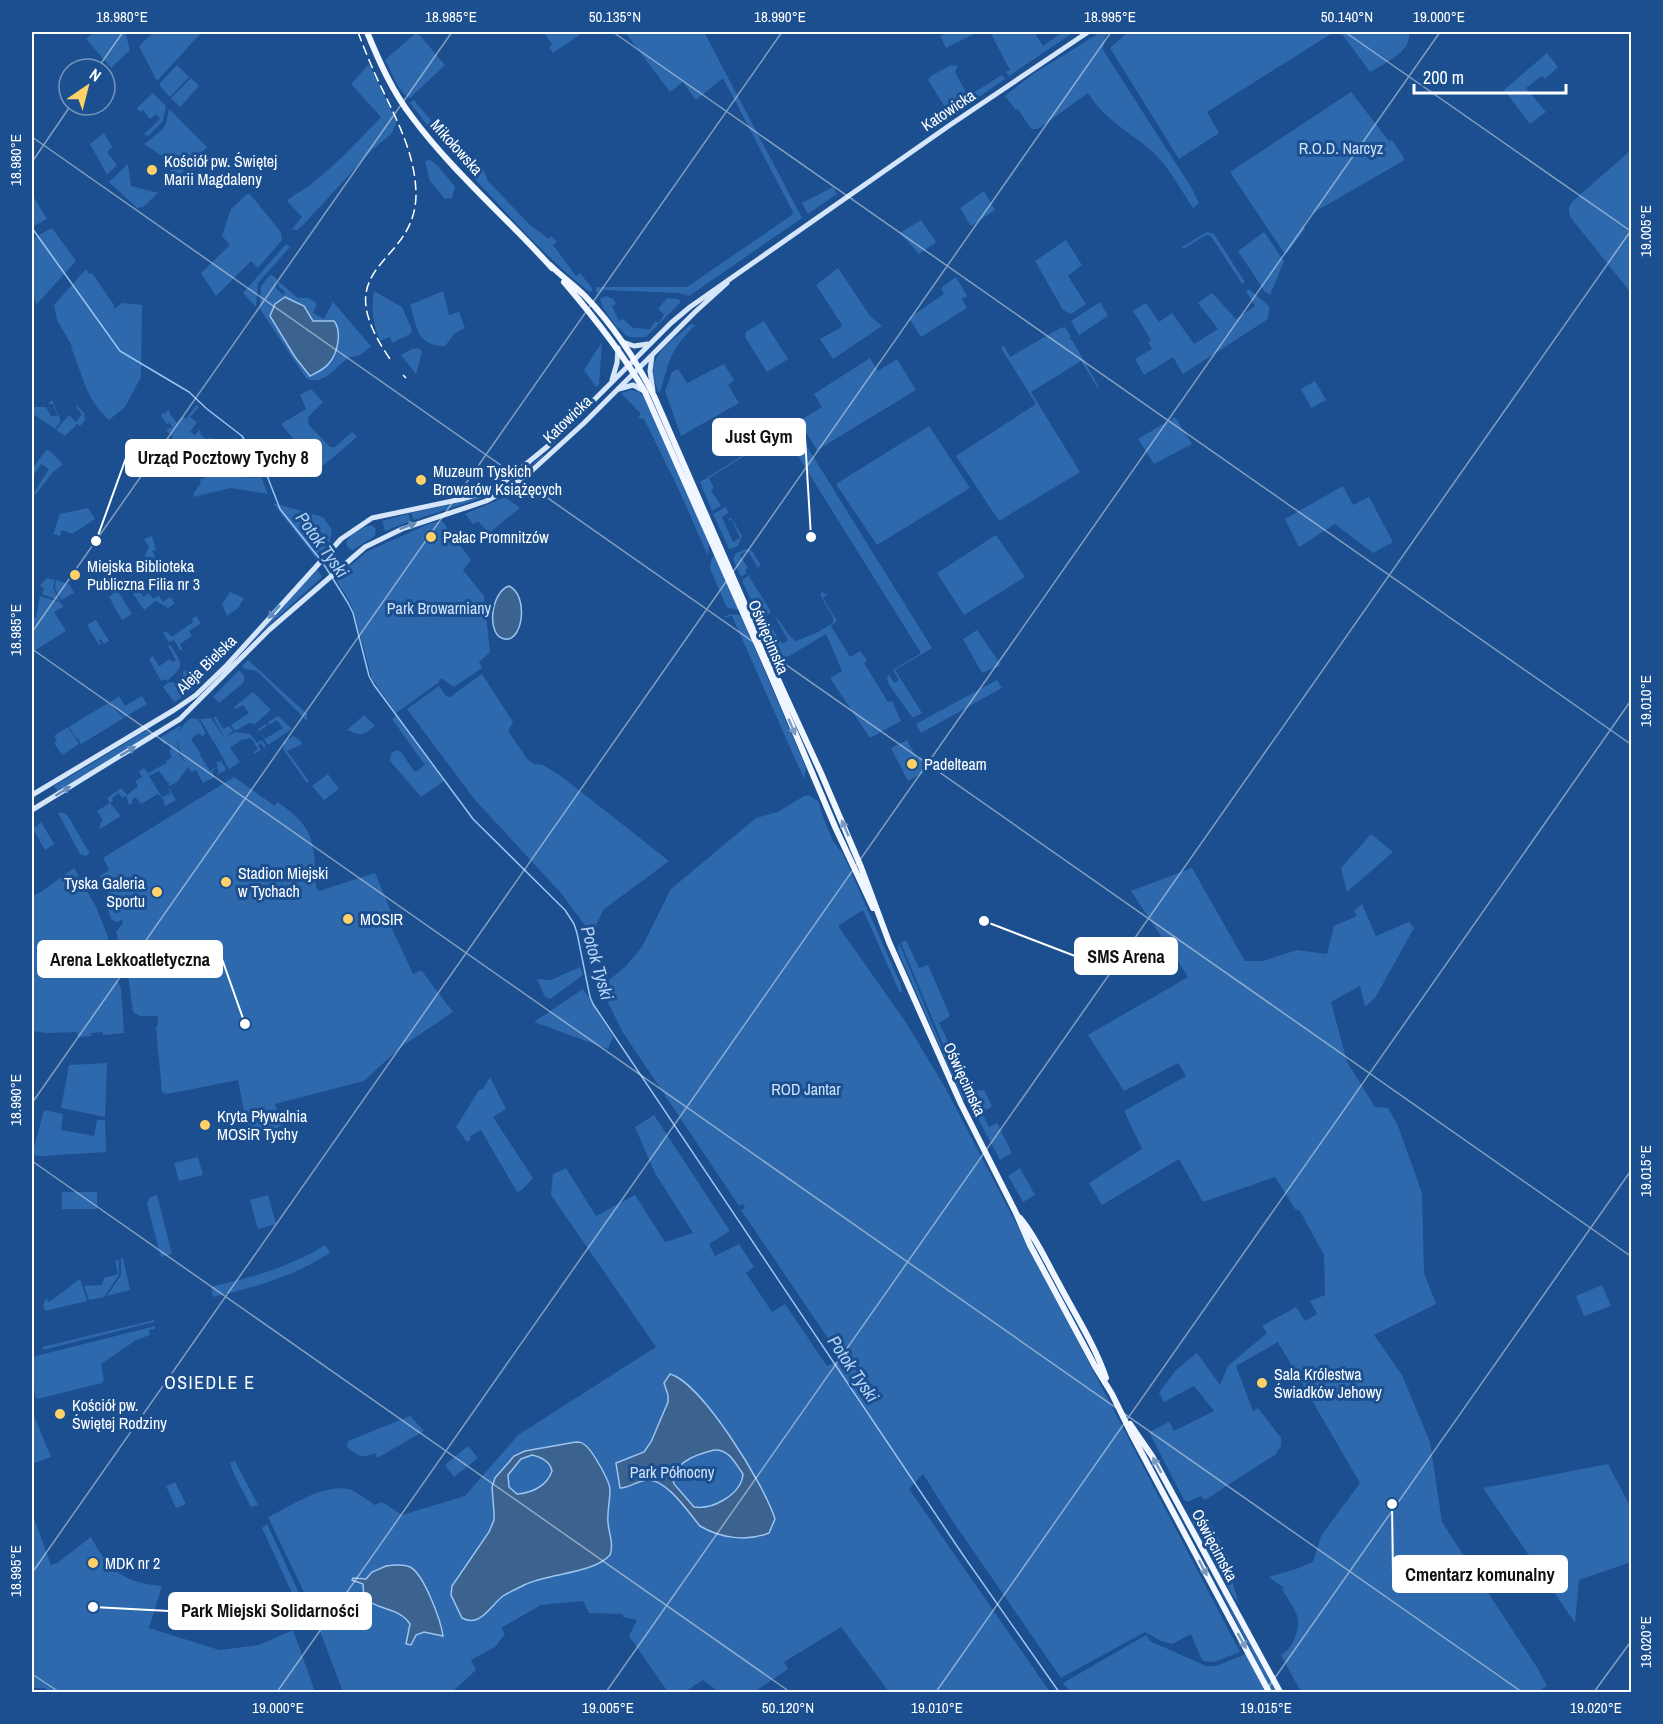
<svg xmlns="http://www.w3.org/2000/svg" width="1663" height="1724" font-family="'Archivo Narrow',sans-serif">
  <rect width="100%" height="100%" fill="#1b4f8f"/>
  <path fill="#2e69ad" d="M94 32H125L130 50 111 68 86 39Z
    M154 32H202L157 81 139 46Z
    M417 32 445 65 410 98C397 91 392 72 385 60Z
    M543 32 549 33 552 32H584L553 53 549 47 552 44Z
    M625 32H704L802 218 689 296 678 293 605 290 596 293V287H687L792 215 793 212 723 78 696 100 683 82 670 92Z
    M950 32H978L946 48 940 36Z
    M990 32H1034L1043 46 1063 32H1074L1009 76 1006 72 1010 70Z
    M1101 32H1110L1105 36 1103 50 1191 187 1199 203 1193 208C1181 190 1171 171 1156 155 1132 132 1107 123 1088 93L1038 129H1031L1018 109 1016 110 1005 96 1033 74Z
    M1128 32H1334L1207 112 1219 133 1179 159 1110 48Z
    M1346 32H1409C1412 52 1385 63 1370 72L1342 34Z
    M1547 53 1558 67 1545 79 1542 76 1526 88 1546 112 1530 124 1504 90Z
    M369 64 397 122 391 134 371 151 305 223 297 230 288 229H292L302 217 287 201C294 194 302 191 310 185 335 166 359 140 381 117L351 84Z
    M177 65 189 77 170 97 160 86V83Z
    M951 65 958 66 955 72 968 96 1002 75 1005 79 960 110 950 115 928 80 931 76Z
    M191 78 199 86 180 107 171 98Z
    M1351 92 1389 141 1392 140 1404 158 1403 161 1311 214 1303 226 1305 229 1287 253H1284L1230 172Z
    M153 93 166 106 163 121 148 136 144 134 160 119 156 114 150 119 143 110 140 112 137 108Z
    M414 100 448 141 443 145 410 103Z
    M169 109 207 147 173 181 168 160 144 144 162 130 166 123Z
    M104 133 112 147 107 152 117 165 107 175 90 144Z
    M1631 150V293L1571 218C1568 211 1568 207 1573 201Z
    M429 159 439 167 455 187 452 198 445 199 430 181 425 162Z
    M467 161 479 164 483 169 488 181 531 226 549 239 551 236 557 242 553 245 576 276 580 273 592 288V292L588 291C544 256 507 213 469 173L466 167Z
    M128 164 131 186 158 193 143 207 137 208 109 182Z
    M833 187 837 194 808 214 802 203Z
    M984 191 995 210 971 226 960 208Z
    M32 194 47 219 32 227Z
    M247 194H250L281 232 282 240 258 268 251 261 216 296 201 273 230 245 222 236 231 209Z
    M921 220 936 242 919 254 900 233Z
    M52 228 76 261 37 304 32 296V239Z
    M1207 232 1214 234 1245 282 1242 284 1211 236 1206 235 1183 249 1182 247Z
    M1264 232 1284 261 1270 295 1265 292 1238 251Z
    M1066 240 1082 265 1068 276 1086 304 1071 314 1063 310 1035 261Z
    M286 244 290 247 258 283 256 307 243 293Z
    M838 268 870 316 882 326 833 359 820 339 840 328 842 325 816 285Z
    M86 269 89 274 92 273 114 305V309L122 303 142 305 141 377 125 407 109 420C85 399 83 375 71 347L72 346 57 320 54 305Z
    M272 275 277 279 276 288 283 295 285 292 278 286V281L298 298H309L317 304 313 313 324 319 333 302 371 346C368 348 364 353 360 355 356 357 351 356 347 359 334 368 323 387 306 378L260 309 261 286 269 276Z
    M956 277 967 296 962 299 967 308 921 337 909 318 944 294 941 288Z
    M1249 289 1269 306 1268 319 1183 374 1173 357 1144 375 1135 359 1152 349 1148 342 1151 340 1133 311 1146 303 1159 322 1172 313 1194 344 1218 329 1198 303 1212 293 1236 319 1255 306 1246 291Z
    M374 291 402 307 412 330 410 334 392 343 390 337 380 341C373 324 371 309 374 291Z
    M443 291 449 315 459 312 465 328 455 333 445 346C416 345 418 329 410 305Z
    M606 296 613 299 616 304 612 306 619 321 623 319 633 328 650 329 655 321 659 323 664 314 658 309 667 298 678 299 681 302 646 337C634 337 626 340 620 328L618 329 603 308 600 299Z
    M1100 302 1108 316 1079 335 1071 321Z
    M764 321 788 359 767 372 745 337 746 332Z
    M691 324 695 325C685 336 675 346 670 360 665 371 664 382 659 393 642 356 667 346 691 324Z
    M1062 327 1063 328 1065 327 1071 337 1069 339 1072 340 1099 387 1098 388 1081 361 1031 392 1080 472 999 521 956 456 1036 404 1001 348 1004 346 1010 357Z
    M602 342 599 385 596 387 584 370Z
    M419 348 422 352 416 374 401 355 412 349Z
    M870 358 878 371 897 359 916 390 817 450 799 421 822 407 814 394Z
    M724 364 734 380 728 385 739 403 681 436 665 391 672 372 678 369 687 383Z
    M1315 381 1326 400 1311 408 1301 389Z
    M311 389 323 402 308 417 309 425 330 447H335L352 432 357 437 318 470 313 462 281 424 306 409 300 395Z
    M631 390 639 392 643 396 673 460 709 544 708 556 678 488 644 419 638 418 641 414 621 393Z
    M52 400 61 421 55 429 32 413V407H46L51 416H58L53 404H48Z
    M196 405 199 407 190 417 197 422 190 432 195 435 199 430 201 431 200 434 207 440 210 437 219 447 227 441 235 459 247 453 256 470 246 475 247 478 261 477 268 494 230 488 194 497 193 494 201 483 200 480 205 478 201 470 191 474 188 471 180 476 173 467 162 474 152 463 173 437 166 430 172 427 170 423 167 424 161 416 163 412 165 414 168 410 170 412V414L177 423 183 417 186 419Z
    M77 406 84 413 85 420 80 426 77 424 65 436 56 430 69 415 76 422 82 414 76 408Z
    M1175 417 1192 444 1154 464 1138 439Z
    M793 424 932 648 895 670 922 713 913 718 889 685 887 678 889 674 894 683 899 680 893 670 921 653 788 440 781 433 709 478 714 488 711 490 721 506 712 511 700 482Z
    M929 426 970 488 877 545 836 484Z
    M46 450 50 451 63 464 53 472 35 495 33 494 49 469 41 464 32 478V469Z
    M542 455 543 457 513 482 491 495 414 520 411 513C465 501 501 498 542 455Z
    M1343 486 1353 505 1369 497 1393 542 1373 553 1335 524 1299 547 1285 519Z
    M505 497 520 508 489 533 478 521 473 524 465 514Z
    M273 503 323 517 332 530 329 545 315 557Z
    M726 507 728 513 722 517 733 542 740 538 732 520 729 521V518L732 519 742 536 738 546 729 549 713 514Z
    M88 508 95 519 72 534 62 530 60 536 53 534 60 514Z
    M408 514 411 521 385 531 382 521Z
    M442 521 471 560 463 570 484 596 490 652 479 662 482 668 454 687 441 678 438 683 396 713 372 679 355 616 350 602 335 578 368 551 431 523Z
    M372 525 376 529 375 536 353 550 348 548 346 544C348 535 362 527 372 525Z
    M996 535 1025 577 964 615 937 573Z
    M152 536 156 550 152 551 156 558 152 562 162 574 152 573 145 561 133 568 131 565 145 556 149 547 144 539Z
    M747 549 752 551 761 565 755 569 757 566 748 551 740 555 748 568 745 570 747 573 750 571 741 577 733 559 736 553Z
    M715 553 740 610 728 608 726 606 710 568 711 561Z
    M317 569 322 577 265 629 236 660Z
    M752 573 749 576 771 612 765 617 782 644 788 640 775 617C784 623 786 636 796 641L818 632 833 623V617L820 595 822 592 827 595 823 598 837 621 831 626 850 657 860 651 867 660 864 663 888 702 892 701 901 721 870 738 830 678 842 671 826 634 779 662 772 647H777L775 644 771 646 742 580Z
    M47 578 55 580 53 588 60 601 42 594 44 588 39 586Z
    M129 578 131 581 134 579 143 597 149 593 153 599 159 596 163 602 170 597 175 603 168 608 156 601 144 610 125 581Z
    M56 580 69 584 74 593 61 600 55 588Z
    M108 580 110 583 112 582 132 614 122 620 109 597 113 594 110 588 105 591 101 584Z
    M230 592 244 598 238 608 227 616 222 604Z
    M40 596 60 602 63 607 54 612 66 631 32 652 35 624H32V618H36Z
    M730 614 739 615 742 618 806 768 804 779 732 616 722 618Z
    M196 616 201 623 189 631 192 636 180 644 183 650H180L174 640 169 642 163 633 166 631 172 637 193 622 192 619Z
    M96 620 109 641 104 644 101 639 99 640 101 644 99 645 87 625Z
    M977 630 1001 665 982 673 963 639Z
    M170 645C183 664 185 666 167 681L165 679 161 681 149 659 153 656 159 666 170 659 172 662 176 660 168 646Z
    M222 652 227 656 186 694 183 671H190L196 676 211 665 210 661 213 663 223 656Z
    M248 660 307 714V721L257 671 244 669 242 666Z
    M239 670 245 677 243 683 219 703 213 697Z
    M482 674 513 722 508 731 528 760 534 764 543 765 561 776 669 861 603 910 594 930 590 931 587 928 561 893 475 800 407 709 439 686 446 696 450 697Z
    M997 680 1002 688 921 733 916 724Z
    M169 682 183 684 185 695 174 702 163 687Z
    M253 692 271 710 255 724 249 723 235 731 231 725 249 713 243 705 236 709 234 707Z
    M119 696 125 706 142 696 147 704 125 717 110 702Z
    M109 703 124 718 81 744 78 740 81 738 77 739 69 727 75 723 77 725 76 722Z
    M364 715 375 726C362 736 362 736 347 730Z
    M278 716 292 729 268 745 258 729 266 724 267 726 259 731 265 739 283 728 277 720 269 725 268 722Z
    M396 716 444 781 421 797 390 761 391 754 396 750 401 752 414 771H417L425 765 392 719Z
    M213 717H216L223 729 229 726 233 731 227 736 236 732 250 734 257 743 262 740 266 746 264 748 261 743 258 745 261 750 254 754 253 753 258 749 251 738 241 740 230 748 240 762 229 769 214 742 216 740 213 741 200 719 211 718 224 737 223 738H225Z
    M191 718 198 719 206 733 202 737 199 733 191 739 201 754 200 755 210 771 218 766 216 763 219 761 220 764V760L226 768 225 771 216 775 219 772 217 767 212 772 215 777 203 783 196 770 192 772 188 767 177 782 169 786 168 784 173 780 168 783 159 771 149 776 162 797 170 793 168 787 172 793 163 799 172 794 176 800 165 806 163 799 158 794 141 804 135 797 132 800 133 802 129 805 126 796 122 798 119 793 112 798 113 801 110 803 121 816 100 829V822L102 824 101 822 103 820 97 811 110 803 107 798 121 788 127 795 138 786 135 781 142 777 139 772 144 768 148 773 167 763 166 761 172 757 169 751 171 749 168 743 164 744 160 738 181 725C177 741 174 750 186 763 176 747 173 731 191 718Z
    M68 727 79 744 62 755 54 743 57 741 54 736Z
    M149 729 153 734 57 791 54 786Z
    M293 736 300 740 302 744 287 751 309 781 307 783 283 749 284 742Z
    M907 740 917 759 921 757 927 768 924 770V772L908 781 891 748Z
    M328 774 339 789 324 800 312 786Z
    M234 777 275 806 277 802C316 827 314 844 316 887L319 891 375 873 397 926 392 929 413 974 421 970 453 1012 401 1047 364 1081 275 1104 282 1125 273 1131 249 1137 238 1080 167 1094 162 1092 156 1027 158 1024V1016H140L133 1012 127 969 116 932 123 923 122 920 116 922 111 919 104 896 110 893 100 876 109 870 103 858Z
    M808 795 818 801 825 822 833 841 843 854 901 985 902 992 900 993 863 910 838 926 905 1021 946 1089 1240 1652 1214 1662 1204 1661 1201 1658 1191 1634 1172 1644 1161 1641 1145 1632 1061 1678 952 1520 923 1474 909 1489 1050 1692H889L841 1627 784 1662 788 1669 754 1692H719L703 1680 684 1692H668L629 1636 637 1620 623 1617V1614L589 1613 583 1601 541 1605 501 1628 505 1634 495 1647 471 1660 476 1670 452 1692H343L310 1605 268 1517C289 1507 327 1481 351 1490 359 1493 367 1500 375 1505L382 1502 402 1515 465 1496 518 1435 656 1347 551 1195 553 1174 566 1168 596 1216 635 1195 665 1242 693 1233 655 1173 635 1127 654 1115 730 1231 709 1244 715 1256 739 1244 754 1267 746 1273 772 1312 785 1304 827 1366 842 1359 741 1210 745 1208 743 1204 739 1206 622 1031 602 990 603 985 625 967 642 947 671 889 756 818 778 812 804 796Z
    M62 812 68 816 89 852V854L86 856 80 854 58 813Z
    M41 822 54 844 45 850 33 829Z
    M1371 834 1393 852 1347 892 1341 868Z
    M74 868 96 907 108 937V953L121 989 124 1033 103 1035V1032L92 1033 91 1036 78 1037 77 1032 47 1033 32 1031V896L41 892Z
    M1192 868 1245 961H1263L1297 950 1327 954 1334 926 1357 916 1354 911 1362 904 1376 936 1409 922 1414 928 1375 998 1365 1007 1360 986 1331 1002 1347 1062 1375 1107 1388 1108 1398 1126 1422 1193 1424 1273 1436 1304 1374 1335 1402 1375 1430 1442 1442 1522 1538 1669 1547 1686 1537 1692H1301L1281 1655C1293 1649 1302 1627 1296 1613 1293 1606 1287 1597 1282 1589L1284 1588 1269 1577 1296 1569 1313 1562 1321 1536 1360 1483 1278 1342 1236 1366 1253 1411 1258 1408 1281 1438V1446L1276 1454 1205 1500 1201 1496 1187 1502 1184 1500 1149 1432 1169 1422 1174 1431 1214 1411 1194 1386 1164 1402 1159 1393 1176 1370 1197 1353 1220 1385 1228 1366 1267 1333 1262 1326 1296 1307 1305 1321 1317 1314 1310 1301 1325 1295 1324 1255 1300 1211 1295 1209 1275 1177 1203 1202 1179 1159 1102 1205 1089 1183 1142 1149 1124 1111 1186 1076 1178 1063 1124 1091 1088 1035 1188 977 1131 891Z
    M906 940 919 968 928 965 950 1016 939 1023 973 1091 984 1090 992 1106 982 1113 989 1127 997 1123 1012 1153 1000 1160 958 1081 901 943Z
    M899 943C921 995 941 1048 965 1100H963L898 951Z
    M580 967 583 975 550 999 545 997 537 979 551 980Z
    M583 989 613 1037 608 1049 534 1022Z
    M107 1063 105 1117 61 1108 69 1065Z
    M490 1077 506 1109 493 1117 533 1178 522 1190 517 1192 481 1130 470 1136 471 1139 467 1142 456 1127 479 1090 483 1089Z
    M44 1110 63 1114 61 1130 94 1136 97 1120H105L106 1152 41 1156 32 1155Z
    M198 1157 203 1175 179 1181 174 1163Z
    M1020 1168 1035 1195 1023 1202 1008 1176Z
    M62 1192H97V1209H62Z
    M157 1195 172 1254 161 1257 147 1204 149 1198Z
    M268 1195 276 1224 258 1229 250 1200Z
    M325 1245 330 1253C290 1278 258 1286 213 1297L211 1287C253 1277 288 1268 325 1245Z
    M121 1258H123L130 1290 107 1296 121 1275Z
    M119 1260V1275L104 1297 89 1300 84 1286 102 1285 104 1278 118 1274 115 1261Z
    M80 1279 87 1301 45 1311 43 1305 46 1299 49 1302Z
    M1602 1285 1611 1306 1584 1316 1576 1296Z
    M154 1320V1322L43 1350 42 1347Z
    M155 1326V1329L149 1330 150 1335 136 1340 101 1364 104 1380 102 1383 38 1399 36 1398 32 1384V1357Z
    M32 1411 51 1457 32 1464Z
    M410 1416 424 1431 377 1458 375 1453C361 1459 359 1456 347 1447L348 1441Z
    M468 1446 478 1458 454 1477 445 1465Z
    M235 1461 258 1505 251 1507 234 1474 230 1463Z
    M1608 1464 1631 1508V1562L1579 1580 1575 1623 1483 1488Z
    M175 1482 186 1504 176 1508 166 1486Z
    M1197 1512 1205 1513 1233 1567 1236 1578 1232 1580 1239 1605 1214 1565 1193 1524 1192 1519Z
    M32 1513 51 1565 57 1563 91 1537C109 1571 123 1582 162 1586L149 1628 219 1650 259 1645 293 1630 315 1692H46V1688H32Z
    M1185 1521 1276 1692H1272Z
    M267 1524 306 1608 303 1617 262 1528Z
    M1146 1635 1150 1641 1206 1666H1216L1246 1654 1265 1692H1070L1063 1683Z"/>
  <path fill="#3c6290" stroke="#9cc4f0" stroke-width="1.5" fill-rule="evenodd" d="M285 297 304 306 313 321H334C342 331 338 352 330 362 325 369 318 372 310 376L295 357 270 316 275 304Z
    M509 586C529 595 523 642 505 639 486 637 490 592 509 586Z
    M670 1374C702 1383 765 1486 775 1519L769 1533C747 1542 720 1538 700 1526 689 1513 666 1478 647 1480 637 1481 629 1488 620 1488L616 1463 644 1452 651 1442 668 1402V1395L664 1383ZM714 1450C729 1449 735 1463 743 1474 741 1495 712 1510 694 1507L674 1484 672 1476C680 1460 698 1454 714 1450Z
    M576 1442C580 1442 581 1442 585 1445 592 1450 610 1481 610 1490 610 1501 607 1511 608 1523 609 1534 614 1544 610 1555 593 1574 548 1573 524 1585 517 1589 509 1592 503 1596 490 1606 480 1628 462 1618L451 1595 452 1586 489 1532 494 1520V1512L492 1487 495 1478 509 1462 514 1456 525 1451ZM532 1455C541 1457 550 1461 552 1471 547 1486 532 1493 517 1494L509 1487 508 1475 521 1459Z
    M386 1566C393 1565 403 1564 410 1567 424 1574 441 1621 443 1636L424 1632 416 1635 411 1645 406 1644 410 1624C399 1607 379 1611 364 1598L363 1584 352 1580 353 1578 366 1579 372 1572Z"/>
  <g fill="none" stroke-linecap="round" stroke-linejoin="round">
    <path stroke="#9cc4f0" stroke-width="1.5" d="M32 228 120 351 189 392 207 409 242 436 266 473 280 509 323 563 348 603 353 613 369 676 374 685 473 819 565 910 574 924 577 933 590 997 593 1004 963 1555 1059 1692"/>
    <path stroke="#d6e6fa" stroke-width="5" d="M623 342 634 346 648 344
      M652 356 650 371 653 391
      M612 380 617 363 618 348
      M619 389 633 385 644 391
      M32 795 174 710 196 695 227 665 341 539 372 518 462 499 485 492 499 486 548 446 671 323 690 307 950 125 1088 32
      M32 810 180 719 269 630 365 547 402 529 486 501 501 493 526 476 584 423 695 312 727 283"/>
    <path stroke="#f0f6ff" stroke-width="6" d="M367 32C379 61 392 91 412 117 453 172 506 217 552 268
      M550 265C561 276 574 285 585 296 613 325 636 360 654 396L770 662 821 773 861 867 889 942 961 1104 1016 1213 1030 1245 1096 1368 1112 1394 1131 1433 1269 1692
      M564 282C594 317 622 352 645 392L771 676 836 829 873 908
      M1020 1218C1036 1237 1046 1261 1058 1282 1074 1313 1095 1345 1106 1378
      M1130 1424 1152 1456 1280 1692"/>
    <path stroke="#fff" stroke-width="1.5" stroke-dasharray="10 4.5" stroke-linecap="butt" d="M358 32C363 46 369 60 375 74 393 113 416 152 416 195 415 268 323 262 390 359
      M403 375 406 378"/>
  </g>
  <defs><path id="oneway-solid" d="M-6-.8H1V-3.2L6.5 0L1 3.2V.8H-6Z" transform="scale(1.5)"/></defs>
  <g fill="#668bba">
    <use href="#oneway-solid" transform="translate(408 526) rotate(-21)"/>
    <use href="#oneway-solid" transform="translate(274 612) rotate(131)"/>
    <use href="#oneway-solid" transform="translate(128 751) rotate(-31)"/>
    <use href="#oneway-solid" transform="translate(63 791) rotate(-32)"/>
  </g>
  <g fill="#7b9ac1">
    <use href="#oneway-solid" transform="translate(792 727) rotate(67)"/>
    <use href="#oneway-solid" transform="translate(845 828) rotate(-114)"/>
    <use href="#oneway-solid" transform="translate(1157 1465) rotate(-119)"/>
    <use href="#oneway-solid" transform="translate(1203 1568) rotate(62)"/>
    <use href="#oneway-solid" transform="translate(1242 1641) rotate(61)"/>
  </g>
  <path fill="none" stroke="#fff" stroke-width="1.5" stroke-opacity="0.45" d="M613 32 1632 745M1345 32 1632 232M97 69 123 32M32 137 1632 1257M32 162 71 105M32 632 452 32M32 649 1522 1692M32 1103 782 32M32 1161 790 1692M32 1573 1111 32M32 1674 59 1692M277 1692 1440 32M606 1692 1632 229M936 1692 1632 699M1265 1692 1632 1169M1594 1692 1632 1640"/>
  <g fill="#ffd166" stroke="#1b4f8f" stroke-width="2">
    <circle cx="152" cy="170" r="6"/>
    <circle cx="421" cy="480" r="6"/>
    <circle cx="431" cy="537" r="6"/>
    <circle cx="75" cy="575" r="6"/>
    <circle cx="912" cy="764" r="6"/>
    <circle cx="226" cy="882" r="6"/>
    <circle cx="157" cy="892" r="6"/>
    <circle cx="348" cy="919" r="6"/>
    <circle cx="205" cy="1125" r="6"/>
    <circle cx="1262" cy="1383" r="6"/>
    <circle cx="60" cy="1414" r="6"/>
    <circle cx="93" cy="1563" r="6"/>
  </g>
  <g text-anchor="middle" stroke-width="6" stroke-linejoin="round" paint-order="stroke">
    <g font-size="16" fill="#fff" stroke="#1b4f8f">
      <text transform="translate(948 110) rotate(-34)" y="6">Katowicka</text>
      <text transform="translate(457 147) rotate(48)" y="6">Mikołowska</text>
      <text transform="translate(567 419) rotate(-44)" y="6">Katowicka</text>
      <text transform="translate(769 637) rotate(67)" y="6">Oświęcimska</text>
      <text transform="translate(206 664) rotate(-44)" y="6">Aleja Bielska</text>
      <text transform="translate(965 1079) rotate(65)" y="6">Oświęcimska</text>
      <text transform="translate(1215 1545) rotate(62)" y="6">Oświęcimska</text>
    </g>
    <g font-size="16" fill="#cfe3fa" stroke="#1b4f8f">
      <text x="1341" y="154">R.O.D. Narcyz</text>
      <text x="439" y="614">Park Browarniany</text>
      <text x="806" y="1095">ROD Jantar</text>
      <text x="672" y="1478">Park Północny</text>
    </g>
    <g font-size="16" fill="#fff" stroke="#1b4f8f" text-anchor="start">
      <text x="164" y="167">Kościół pw. Świętej<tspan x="164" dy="18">Marii Magdaleny</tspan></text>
      <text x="433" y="477">Muzeum Tyskich<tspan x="433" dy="18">Browarów Książęcych</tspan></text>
      <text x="443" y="543">Pałac Promnitzów</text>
      <text x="87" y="572">Miejska Biblioteka<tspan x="87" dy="18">Publiczna Filia nr 3</tspan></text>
      <text x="924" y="770">Padelteam</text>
      <text x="238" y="879">Stadion Miejski<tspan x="238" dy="18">w Tychach</tspan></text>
      <text x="145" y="889" text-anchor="end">Tyska Galeria<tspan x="145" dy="18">Sportu</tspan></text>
      <text x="360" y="925">MOSIR</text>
      <text x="217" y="1122">Kryta Pływalnia<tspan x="217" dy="18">MOSiR Tychy</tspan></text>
      <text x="1274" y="1380">Sala Królestwa<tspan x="1274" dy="18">Świadków Jehowy</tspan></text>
      <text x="72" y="1411">Kościół pw.<tspan x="72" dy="18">Świętej Rodziny</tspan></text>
      <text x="105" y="1569">MDK nr 2</text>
    </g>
    <g font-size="18" font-style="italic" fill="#b5d3f5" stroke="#1b4f8f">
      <text transform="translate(322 545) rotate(54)" y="6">Potok Tyski</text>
      <text transform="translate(597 963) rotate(74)" y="6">Potok Tyski</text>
      <text transform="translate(853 1369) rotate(56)" y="6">Potok Tyski</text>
    </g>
    <g font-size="18" letter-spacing="1.5" fill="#fff" stroke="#1b4f8f">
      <text x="210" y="1389">OSIEDLE E</text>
    </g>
  </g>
  <path fill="none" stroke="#fff" stroke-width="2" d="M811 537L805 437M96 541L126 458M984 921L1075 956M245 1024L222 959M1392 1504L1393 1574M93 1607L169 1611"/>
  <g fill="#fff" stroke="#1b4f8f" stroke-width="2">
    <circle cx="811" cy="537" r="6"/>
    <circle cx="96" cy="541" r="6"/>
    <circle cx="984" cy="921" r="6"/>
    <circle cx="245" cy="1024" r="6"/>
    <circle cx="1392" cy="1504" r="6"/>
    <circle cx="93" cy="1607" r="6"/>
  </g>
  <g fill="#fff" stroke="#fff" stroke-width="2">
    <rect x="713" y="419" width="92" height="36" rx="6"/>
    <rect x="126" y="440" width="195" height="36" rx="6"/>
    <rect x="1075" y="938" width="102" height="36" rx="6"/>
    <rect x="38" y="941" width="184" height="36" rx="6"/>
    <rect x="1393" y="1556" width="174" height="36" rx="6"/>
    <rect x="169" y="1593" width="202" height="36" rx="6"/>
  </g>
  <g font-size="18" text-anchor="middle" font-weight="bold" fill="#111">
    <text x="759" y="443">Just Gym</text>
    <text x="223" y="464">Urząd Pocztowy Tychy 8</text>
    <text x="1126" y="963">SMS Arena</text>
    <text x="130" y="966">Arena Lekkoatletyczna</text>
    <text x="1480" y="1581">Cmentarz komunalny</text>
    <text x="270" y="1617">Park Miejski Solidarności</text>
  </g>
  <rect width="1663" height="1724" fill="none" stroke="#1b4f8f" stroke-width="66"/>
  <g transform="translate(87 87) rotate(35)"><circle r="28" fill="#1b4f8f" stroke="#7695bc" stroke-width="1.5"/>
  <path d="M0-4.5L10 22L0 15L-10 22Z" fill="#ffd166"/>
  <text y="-9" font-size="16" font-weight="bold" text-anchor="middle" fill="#ffffff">N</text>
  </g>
  <path d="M1414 84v9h152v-9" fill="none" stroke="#ffffff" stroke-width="3"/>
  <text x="1423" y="84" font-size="18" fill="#ffffff" stroke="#1b4f8f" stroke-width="4.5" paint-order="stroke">200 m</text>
  <rect x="33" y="33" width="1597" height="1658" fill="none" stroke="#fff" stroke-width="2"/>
  <g font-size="15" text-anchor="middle" fill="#fff">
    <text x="122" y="22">18.980°E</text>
    <text x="451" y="22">18.985°E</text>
    <text x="615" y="22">50.135°N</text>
    <text x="780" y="22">18.990°E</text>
    <text x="1110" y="22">18.995°E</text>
    <text x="1347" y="22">50.140°N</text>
    <text x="1439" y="22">19.000°E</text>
    <text transform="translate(16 160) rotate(-90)" y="5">18.980°E</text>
    <text transform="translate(1646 231) rotate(-90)" y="5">19.005°E</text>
    <text transform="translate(16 630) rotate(-90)" y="5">18.985°E</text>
    <text transform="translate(1646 701) rotate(-90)" y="5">19.010°E</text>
    <text transform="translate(16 1100) rotate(-90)" y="5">18.990°E</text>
    <text transform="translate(1646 1171) rotate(-90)" y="5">19.015°E</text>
    <text transform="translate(16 1571) rotate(-90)" y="5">18.995°E</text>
    <text transform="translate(1646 1642) rotate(-90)" y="5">19.020°E</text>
    <text x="278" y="1713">19.000°E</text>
    <text x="608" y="1713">19.005°E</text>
    <text x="788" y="1713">50.120°N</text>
    <text x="937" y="1713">19.010°E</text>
    <text x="1266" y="1713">19.015°E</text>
    <text x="1596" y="1713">19.020°E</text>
  </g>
</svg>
